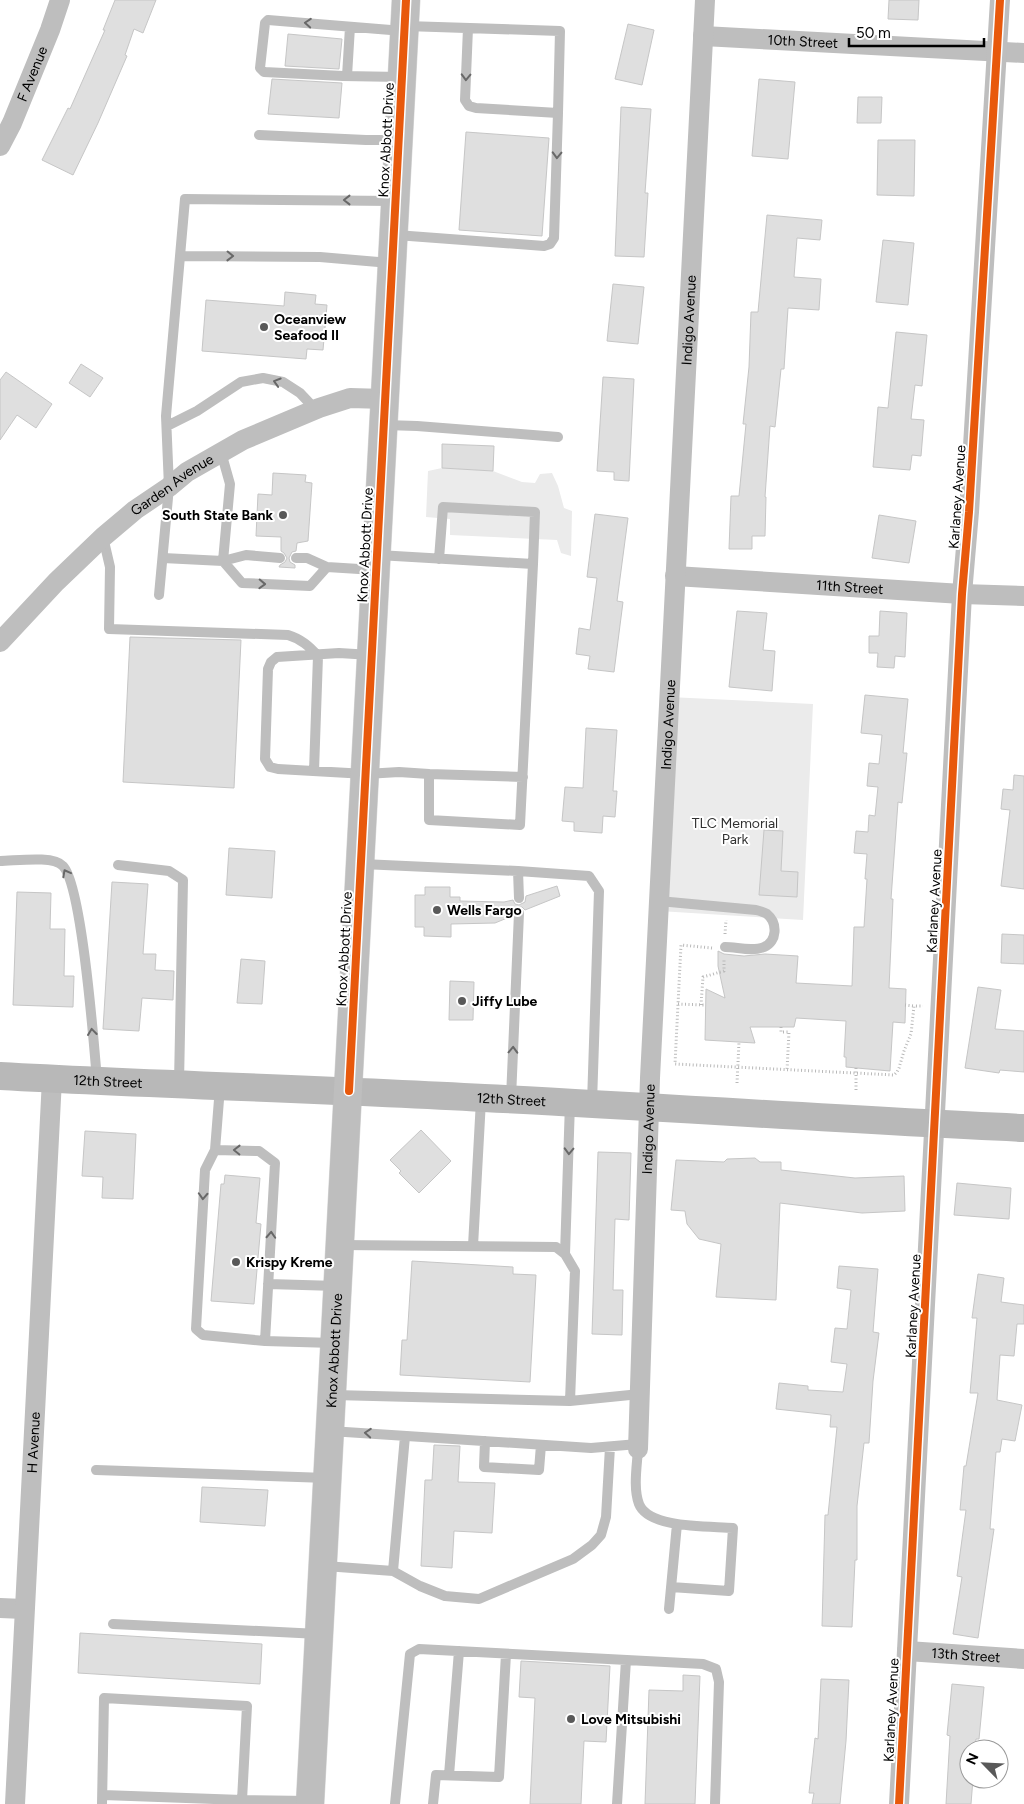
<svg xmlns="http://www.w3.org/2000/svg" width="1024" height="1804" font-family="Figtree,sans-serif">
  <rect width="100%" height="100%" fill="#fff"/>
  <path fill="#ebebeb" d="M442 468 493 471 522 482 535 483 540 474 552 473 558 486 564 508 572 511 571 556 561 553 557 540 450 535V519L426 517 428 471Z
    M669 697 813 704 803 920 659 911Z"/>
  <path fill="#dfdfdf" stroke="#c6c6c6" d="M115 0H156L143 33 134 29 125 55 127 56 98 123 73 175 42 160 68 108 70 109 105 30H103Z
    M889 0H919L918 20 888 19Z
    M628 24 654 30 642 85 615 79Z
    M288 34 342 39 339 69 285 66Z
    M272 79 342 83 339 118 268 114Z
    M759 79 795 82 788 159 752 156Z
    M858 97H882L881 123H857Z
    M621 107 651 109 645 193H648L644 257 615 256Z
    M466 132 549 138 542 236 459 230Z
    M878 140H915L914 196 877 195Z
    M767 215 822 220 820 240 797 238 794 277 821 279 819 310 788 308 784 369H781L775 427 770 426 765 497H766L765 536H752V549H729L731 496H739L746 424H743L749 367 751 312H758Z
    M883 240 914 243 908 305 876 302Z
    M613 284 644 287 638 344 607 341Z
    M285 292 316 295 315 304 327 305 323 350 307 349 306 359 202 351 206 300 284 306Z
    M896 332 927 335 922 386 915 385 911 419 924 420 921 456 912 455 910 470 873 467 878 407 888 408Z
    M81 364 103 378 90 397 69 383Z
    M6 372 52 404 36 428 17 415 0 440V380Z
    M603 377 634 379 629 481 614 480V472L597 471Z
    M442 444 494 446 493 471 442 468Z
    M273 473 306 475 305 482 312 483 308 541 297 543 296 551 292 552 289 558 290 562 295 565V568L279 567 280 565 285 562 287 558 284 553 281 551V537L256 536 258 494 272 495Z
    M595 514 628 518 617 601 623 602 614 672 588 669 590 656 576 654 579 628 590 630 597 578 587 577Z
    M879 515 916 521 909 563 872 558Z
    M737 611 767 613 763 650 775 651 772 691 729 687Z
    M880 611 907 613 905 657 895 656 894 668 877 667 878 653H869V636H879Z
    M130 637 241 640 234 788 123 782Z
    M865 695 908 699 903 753H907L902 803 898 802 891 899H893L889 988 906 989 905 1023 893 1022 890 1071 846 1067V1057H844L846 1021 796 1018 794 1027H750L755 1043 705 1040 706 989 725 998 718 966V951L724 954 744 956 765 954 798 956 796 983 852 986 854 927H864L867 879H865L867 854 854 853 856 831 868 832 869 815 875 816 878 787 867 786 869 763 879 764 882 735 861 733Z
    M586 728 617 730 613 791H617L615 817 603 816 602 833 574 831V822L562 821 565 787 583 788Z
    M1014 775 1024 776V889L1001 886 1010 810 1001 809 1003 789 1013 790Z
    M764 830 783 831 781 871 798 872 797 897 759 895Z
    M229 848 275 851 272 898 226 895Z
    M112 882 148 884 143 954H156L155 970 174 971 173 1000 142 998 139 1031 103 1029Z
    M557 886 560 896 525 910 522 907H516L513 910 512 916 495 923 451 924V937L424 936V927H415V895H425V887H450V897H460V901L504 902 513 900 515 904 519 905 525 902 526 896Z
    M17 892 51 893 50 929H65L64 976H74L73 1007 13 1005Z
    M1002 934 1024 935V964L1001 963Z
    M241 959 265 961 262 1004 237 1003Z
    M450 981 474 982 473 1020H449Z
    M978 987 1001 990 995 1029 1024 1031V1072L1000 1070 999 1073 965 1068Z
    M421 1130 451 1161 419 1193 399 1173 401 1171 390 1160Z
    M85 1131 136 1134 133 1199 102 1198 103 1177 82 1176Z
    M598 1152 631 1153 629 1220 615 1219 613 1290H623L622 1335 592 1334Z
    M755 1158 760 1162H781V1170L855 1178 904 1176 905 1211 862 1213 780 1203 776 1300 716 1297 721 1244 699 1239 687 1224 685 1211 671 1210 676 1160 724 1162 727 1159Z
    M225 1175 260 1178 256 1223 261 1224 254 1304 211 1301 221 1184H224Z
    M957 1183 1011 1188 1009 1219 954 1215Z
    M412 1261 513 1267V1274L536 1275 530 1382 400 1375 402 1340H407Z
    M839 1266 878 1269 873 1332 879 1333 873 1381 869 1443H864L857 1506V1560H855L852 1627 822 1626 825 1515H828L837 1427H830L831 1415 776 1409 779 1383 808 1386V1390L843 1392 847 1364 831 1362 835 1328 847 1329 851 1290 837 1288Z
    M978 1274 1004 1278 1001 1302 1024 1305V1324H1017L1014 1356 1000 1355 997 1400 1022 1405 1015 1441 1002 1439 1000 1452H996L990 1529H994L978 1638 953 1634 962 1577 957 1576 966 1510H960L964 1466H966L978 1393H970L977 1318H972Z
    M434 1445 460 1446 458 1482 495 1483 492 1533 454 1531 452 1568 421 1566 425 1480H432Z
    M202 1487 268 1490 265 1526 200 1522Z
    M80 1633 262 1644 260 1684 78 1673Z
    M521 1661 610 1666 606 1742 584 1741 581 1804H530L535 1698 519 1697Z
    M683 1675 700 1676 695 1804H645L649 1690 683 1691Z
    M821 1679 849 1680 846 1741 840 1804H812L814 1793H809L815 1738 818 1739Z
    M952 1684 984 1687 979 1739H976L975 1749H969V1779H973L971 1804H946L950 1736 947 1735Z"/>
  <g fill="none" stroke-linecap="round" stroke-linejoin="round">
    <defs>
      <g id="primary">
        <path id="s9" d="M310 1804 406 0"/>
      </g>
    </defs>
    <use href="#primary" stroke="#dbdbdb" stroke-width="29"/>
    <path stroke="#b9b9b9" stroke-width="3" stroke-dasharray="1 2.5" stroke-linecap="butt" d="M725 934 726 920
      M712 948 681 945 675 1064 894 1075 897 1072 899 1068 904 1051 911 1034 914 1006H923
      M678 1004 705 1005
      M701 1005 703 977 724 971V960
      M905 1005 914 1006
      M781 1027V1032H789L787 1070
      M737 1083 739 1042
      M856 1090V1068"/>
    <path stroke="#bebebe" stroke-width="10" d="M406 26 560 31 558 113
      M347 76 350 27
      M401 77 343 76 264 72 260 68 265 23 268 20 403 31
      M259 135 366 140H398
      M396 235 544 246 550 244 554 238 558 113 476 108 469 106 465 100 468 28
      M181 256 320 257 390 263
      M385 425 417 426 558 437
      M167 426 197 411 241 382 263 378 283 382 300 393 316 410
      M221 452 230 484 223 561 242 583 310 586 327 567
      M103 537 110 567 109 629 288 635C301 639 309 646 318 656L314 771
      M378 555 533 564 520 825 429 820V774L523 777
      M163 558 223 561 246 555 280 558
      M296 558H307L327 567 375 570
      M439 559 443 507 535 512 533 564
      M159 595 169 487 166 416 185 199 394 201
      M371 655 339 653 277 657 271 662 268 669 265 759 270 767 278 769 366 774 399 772 429 774
      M0 861C15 861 53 855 63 866 82 886 94 1045 97 1080
      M362 864 518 871 589 876 599 891 592 1103
      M118 865 169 871 183 880 179 1083
      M518 871 519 898
      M659 901 756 910C760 911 764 912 767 914 778 923 777 942 764 947 752 952 737 947 725 947
      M220 1087 215 1150 205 1170 196 1329 203 1335 265 1341
      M511 1098 519 913
      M215 1150 259 1151 275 1163 265 1341 333 1343
      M340 1245 556 1247 565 1254 575 1271 570 1401
      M473 1246 481 1100
      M565 1254 570 1103
      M268 1284 337 1286
      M334 1395 570 1401 640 1394
      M330 1431 591 1448 638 1444
      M485 1441 484 1467 539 1470 541 1445
      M638 1449C637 1466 633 1488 639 1504 649 1529 710 1526 733 1528L729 1591 671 1587
      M96 1470 327 1478
      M325 1566 393 1571 405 1436
      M393 1571 420 1586 445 1596 479 1599 573 1559 592 1545 601 1535 606 1517 610 1447
      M669 1609 677 1524
      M113 1624 319 1634
      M449 1775 459 1651
      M103 1795 242 1800
      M102 1804 104 1698 247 1706 242 1800 309 1801
      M395 1804 410 1654 419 1649 703 1664 716 1669 719 1682 715 1804
      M433 1804 436 1775 499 1777 506 1654
      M617 1804 626 1660"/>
    <g stroke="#bebebe" stroke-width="20">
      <path id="s1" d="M703 36 1024 53"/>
      <path id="s2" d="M0 146 12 123 50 30 60 0"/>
      <path id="s3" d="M675 576 962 594 1024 596"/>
      <path id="s4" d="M0 642 56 582 103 537 135 510 169 487 187 472 243 440 319 408 350 398 385 399"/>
      <path id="s5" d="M638 1449 650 1078 705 0"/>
      <path d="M0 1608 24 1609"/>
      <path id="s6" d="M907 1651 1024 1659"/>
      <path id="s7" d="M15 1804 52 1079"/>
      <path d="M899 1804 962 594 969 512 1000 0"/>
    </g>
    <path stroke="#b8b8b8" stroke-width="28" id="s8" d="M0 1076C161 1085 323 1089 484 1098 664 1107 844 1120 1024 1128"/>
    <use href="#primary" stroke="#bebebe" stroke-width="28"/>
    <defs>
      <path id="cycleway" d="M349 1091 406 0
        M899 1804 962 594 969 512 1000 0"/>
    </defs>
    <use href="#cycleway" stroke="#fff" stroke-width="11"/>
    <use href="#cycleway" stroke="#e8590c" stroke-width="8"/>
  </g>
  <defs><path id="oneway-chevron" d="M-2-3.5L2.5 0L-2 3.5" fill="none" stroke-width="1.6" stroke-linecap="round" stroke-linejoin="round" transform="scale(1.25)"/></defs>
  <g stroke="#686868">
    <use href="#oneway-chevron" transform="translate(308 23) rotate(-176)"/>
    <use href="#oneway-chevron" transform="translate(466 77) rotate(92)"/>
    <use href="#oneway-chevron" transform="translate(557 155) rotate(92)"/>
    <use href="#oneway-chevron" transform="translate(347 200) rotate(180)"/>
    <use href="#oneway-chevron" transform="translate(230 256) rotate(1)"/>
    <use href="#oneway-chevron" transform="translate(277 382) rotate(-163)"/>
    <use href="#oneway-chevron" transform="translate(262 584) rotate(2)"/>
    <use href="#oneway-chevron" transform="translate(66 873) rotate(-118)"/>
    <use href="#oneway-chevron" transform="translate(92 1032) rotate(-97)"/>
    <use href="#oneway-chevron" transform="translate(513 1050) rotate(-88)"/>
    <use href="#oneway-chevron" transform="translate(237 1150) rotate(-179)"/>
    <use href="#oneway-chevron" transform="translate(569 1151) rotate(92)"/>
    <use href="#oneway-chevron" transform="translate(203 1196) rotate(93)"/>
    <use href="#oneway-chevron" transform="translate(271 1235) rotate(-87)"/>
    <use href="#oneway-chevron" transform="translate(368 1433) rotate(-176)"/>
  </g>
  <g fill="#595959" stroke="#fff" stroke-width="2">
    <circle cx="264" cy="327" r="5"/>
    <circle cx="283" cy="515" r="5"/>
    <circle cx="437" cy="910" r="5"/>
    <circle cx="462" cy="1001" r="5"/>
    <circle cx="236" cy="1262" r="5"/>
    <circle cx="571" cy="1719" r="5"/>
  </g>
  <g text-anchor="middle" stroke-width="4" stroke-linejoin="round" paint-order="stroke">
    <g font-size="14" fill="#000" stroke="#fff">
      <text dy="5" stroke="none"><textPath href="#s1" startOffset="100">10th Street</textPath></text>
      <text dy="5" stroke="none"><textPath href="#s2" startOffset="79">F Avenue</textPath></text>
      <text transform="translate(386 140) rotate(-87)" y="5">Knox Abbott Drive</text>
      <text dy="5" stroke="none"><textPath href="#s5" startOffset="1130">Indigo Avenue</textPath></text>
      <text dy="5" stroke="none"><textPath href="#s4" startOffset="234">Garden Avenue</textPath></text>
      <text transform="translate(957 497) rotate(-86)" y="5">Karlaney Avenue</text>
      <text transform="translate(365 545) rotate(-87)" y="5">Knox Abbott Drive</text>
      <text dy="5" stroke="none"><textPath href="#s3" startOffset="175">11th Street</textPath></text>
      <text dy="5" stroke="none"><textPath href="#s5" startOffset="725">Indigo Avenue</textPath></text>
      <text transform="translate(934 901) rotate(-87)" y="5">Karlaney Avenue</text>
      <text transform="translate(344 949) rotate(-87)" y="5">Knox Abbott Drive</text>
      <text dy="5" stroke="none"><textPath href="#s8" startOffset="108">12th Street</textPath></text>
      <text dy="5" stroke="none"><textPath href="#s8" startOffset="512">12th Street</textPath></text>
      <text dy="5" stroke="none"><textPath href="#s5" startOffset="320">Indigo Avenue</textPath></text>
      <text transform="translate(913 1306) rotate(-87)" y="5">Karlaney Avenue</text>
      <text dy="5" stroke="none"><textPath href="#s9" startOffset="454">Knox Abbott Drive</textPath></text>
      <text dy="5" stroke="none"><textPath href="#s7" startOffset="362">H Avenue</textPath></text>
      <text dy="5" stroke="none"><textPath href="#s6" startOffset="59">13th Street</textPath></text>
      <text transform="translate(891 1710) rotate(-87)" y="5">Karlaney Avenue</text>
    </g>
    <g font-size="14" font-weight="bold" fill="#000" stroke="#fff" text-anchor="start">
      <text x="274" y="324">Oceanview<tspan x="274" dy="16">Seafood II</tspan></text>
      <text x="273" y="520" text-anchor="end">South State Bank</text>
      <text x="447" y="915">Wells Fargo</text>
      <text x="472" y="1006">Jiffy Lube</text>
      <text x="246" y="1267">Krispy Kreme</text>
      <text x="581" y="1724">Love Mitsubishi</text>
    </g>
    <g font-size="14" fill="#323232" stroke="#fff">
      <text x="735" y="828">TLC Memorial<tspan x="735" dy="16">Park</tspan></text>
    </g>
  </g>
  <g transform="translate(984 1764) rotate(294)"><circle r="24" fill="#ffffff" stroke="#999999"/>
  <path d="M0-4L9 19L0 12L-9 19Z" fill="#595959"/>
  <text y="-8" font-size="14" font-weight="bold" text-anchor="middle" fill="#000000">N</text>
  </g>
  <path d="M849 38v8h135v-8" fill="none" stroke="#000000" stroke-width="2.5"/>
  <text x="856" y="38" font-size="15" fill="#000000" stroke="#ffffff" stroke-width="4" paint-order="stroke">50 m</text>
</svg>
